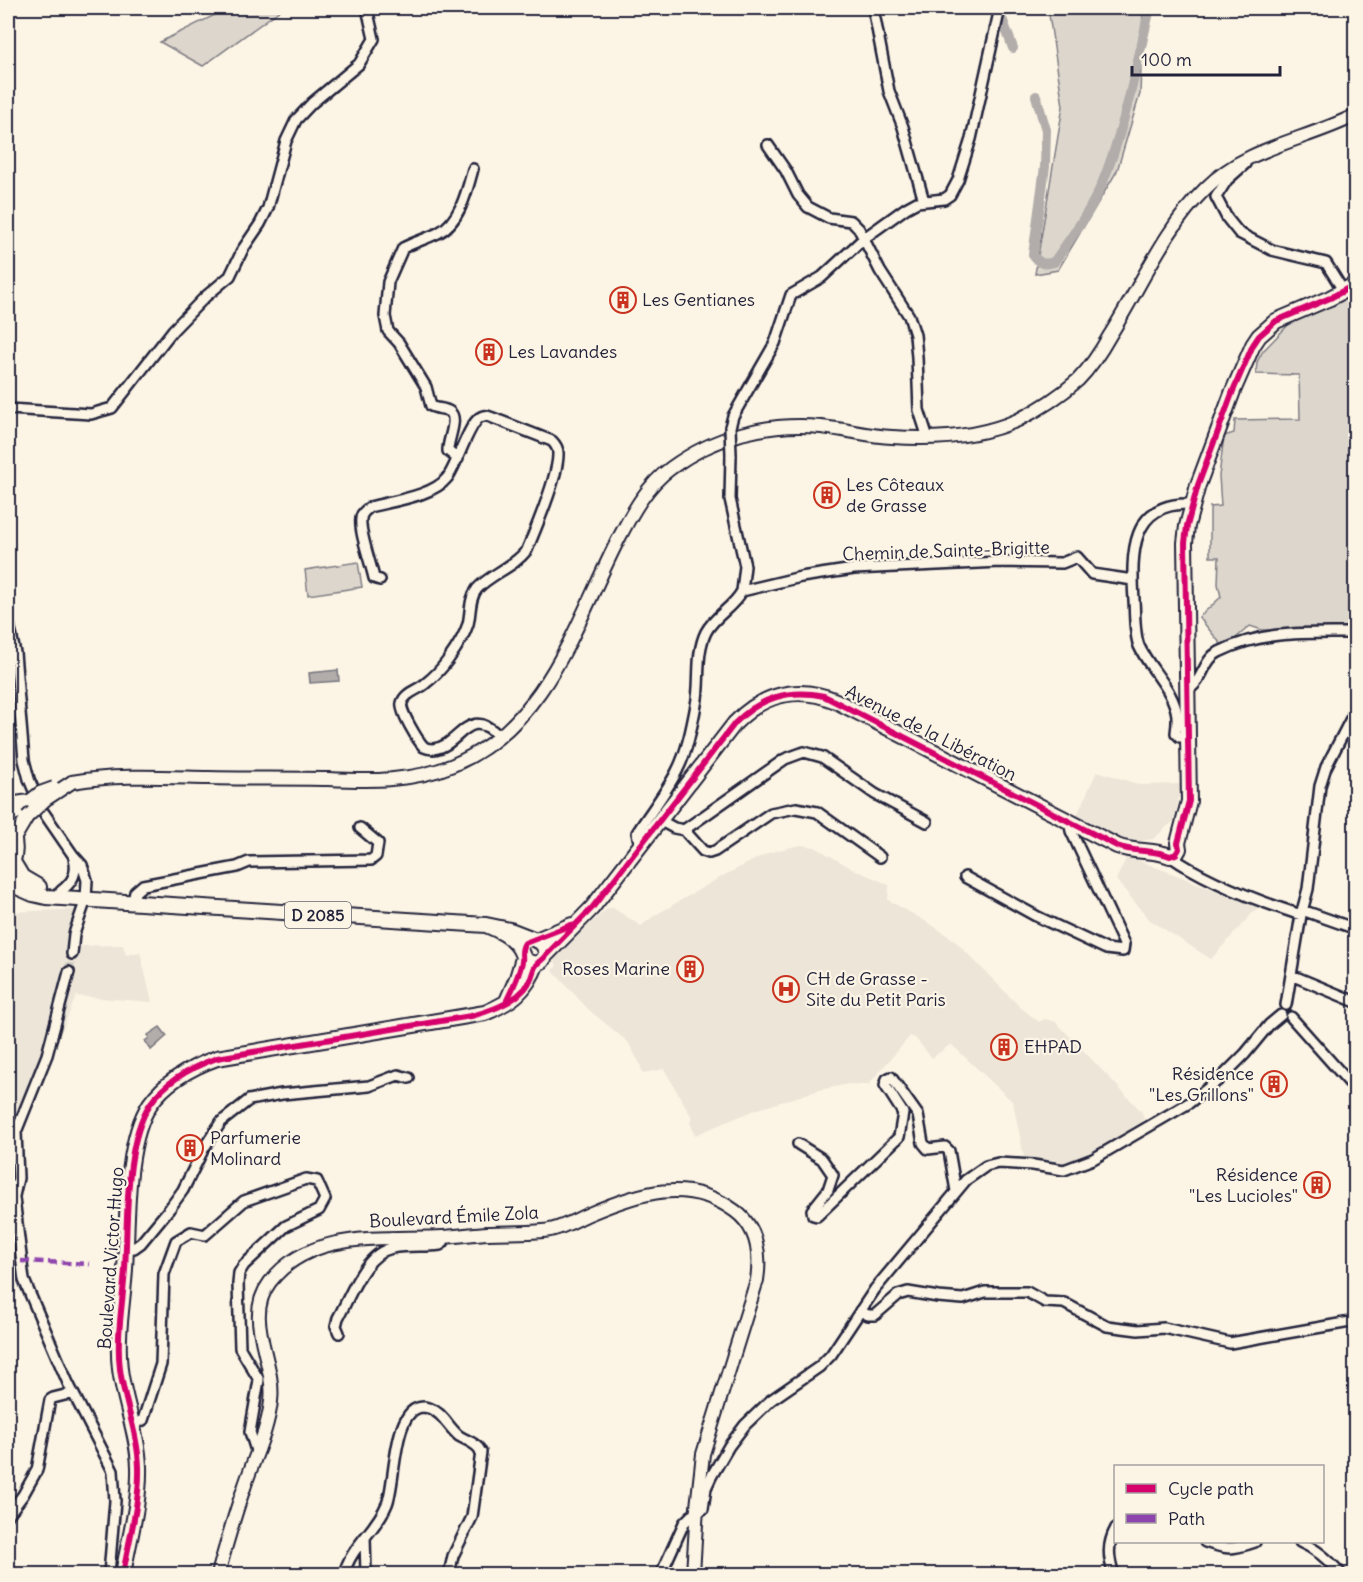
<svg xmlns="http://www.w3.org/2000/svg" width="1363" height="1582" font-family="Delius,sans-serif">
  <rect width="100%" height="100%" fill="#fcf5e5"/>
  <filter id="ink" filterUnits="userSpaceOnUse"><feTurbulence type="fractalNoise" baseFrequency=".0167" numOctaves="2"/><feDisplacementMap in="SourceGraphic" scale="12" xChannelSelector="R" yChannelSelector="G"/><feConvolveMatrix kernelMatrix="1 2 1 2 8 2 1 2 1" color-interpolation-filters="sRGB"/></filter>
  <g filter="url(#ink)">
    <path fill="#ece5d8" d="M1097 771 1140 785 1181 784 1175 820 1153 839 1127 843 1076 817Z
      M800 845 815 847 851 868 889 885 888 900 932 925 955 941 1020 1007 1039 1022 1045 1019 1056 1022 1142 1112 1144 1120 1092 1154 1064 1165 1025 1162 1013 1102 951 1044 932 1058 915 1038 910 1036 868 1085 849 1084 819 1090 755 1110 695 1135 690 1122 693 1119 664 1069 643 1073 640 1064 628 1042 589 1010 552 970 557 966 553 957 608 908H613L641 926 654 916 719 878 768 853Z
      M1127 856 1258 907 1211 959 1150 920 1116 880Z
      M85 909 77 946 123 945 126 955 140 952 152 1002 76 996 20 1135 12 1172 8 1167V912Z"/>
    <path fill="#dcd6cc" stroke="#7f7c84" stroke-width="1.5" d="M225 8H283L203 66 160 42 221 12Z
      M1048 8H1143L1140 94 1117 171 1058 270 1035 274 1063 106Z
      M1355 294V627L1262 630 1250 626 1224 648 1199 617 1221 597 1218 584 1219 557H1210V507L1221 506 1219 476 1224 436 1234 433 1235 420 1300 419 1299 375 1256 374 1257 362 1263 351 1293 320Z
      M358 562 362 587 308 595 305 570Z"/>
    <path fill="#b2adab" stroke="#78757e" stroke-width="1.5" d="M338 670 339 681 310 683 309 673Z
      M160 1027 167 1036 151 1050 145 1041 149 1038 148 1035Z"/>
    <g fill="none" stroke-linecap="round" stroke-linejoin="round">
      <path stroke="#b2adab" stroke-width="10" d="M1003 21 1013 48
        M1036 96 1046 130 1045 167 1033 255C1039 264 1044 265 1054 262 1071 238 1090 212 1102 184 1125 128 1136 66 1150 8"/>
      <path stroke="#d0cbc3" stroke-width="9" stroke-dasharray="9 4.5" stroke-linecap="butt" d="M69 972 72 954"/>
      <defs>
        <path id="street" d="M873 8 889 91 903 127 924 201
          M768 145 786 171 798 195 808 207 829 218 851 221 859 229 880 271 909 316 915 335 917 357 919 410 928 438
          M1245 164 1227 180 1216 197 1227 218 1239 233 1272 250 1326 263 1344 292
          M8 409 91 414 112 408 173 330 205 297 230 276 243 249 260 224 268 208 286 141 296 120 312 103 359 64 374 39 367 8
          M730 427 733 416 775 343 791 295 822 277 863 239 906 208 917 202 944 199 950 195 958 180 971 139 1000 8
          M731 455 730 499 745 566 742 591
          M458 459 448 451C447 441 459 419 450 412 445 408 436 409 431 406L426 387 399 343 388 331 385 316 388 282 403 248C414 242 426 239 438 233 460 222 467 191 473 169
          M380 580 374 578C371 564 359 531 361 519 361 513 366 510 370 507 392 501 433 496 447 478 457 467 470 416 484 416 487 415 490 417 493 418L552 441C556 445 558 448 558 453 559 475 536 528 527 550 513 568 490 574 477 589 469 599 471 612 468 624 464 637 456 649 448 660 442 668 434 677 426 683 419 690 405 692 402 703 399 710 418 741 424 747 426 748 431 749 433 749 460 747 467 704 499 736
          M8 619 15 653 24 760 29 779 42 810 73 855 82 865 87 880 86 899 74 934 72 954
          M1187 690C1203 683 1203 659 1219 652 1263 630 1308 633 1356 633
          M1188 737H1180L1176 733C1177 726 1178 717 1176 710 1170 686 1149 668 1139 646 1134 633 1135 614 1134 600 1131 554 1130 501 1192 504
          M659 820 674 828 684 830 785 759 804 752 822 757 875 794 927 822
          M684 830 703 851 709 853 715 851 771 813 796 808 817 812 880 857
          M640 845 637 833C650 812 666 793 677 771 687 752 692 726 696 705 701 681 695 654 706 632 715 615 733 608 742 591L801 577 854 569 1000 562 1062 563 1077 557 1092 574 1133 580
          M1170 856C1207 882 1258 901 1301 915
          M965 877 1036 916 1106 949 1123 951 1124 944 1071 831 1069 821
          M61 891C73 882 78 872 74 858
          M133 902 135 892 143 885 237 867 249 862 371 860 376 856 378 843 360 828
          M1302 910 1356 929
          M1291 975 1356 1002
          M1286 1005 1301 915 1308 889 1320 786 1326 767 1356 709
          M1291 1017 1356 1090
          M798 1144 822 1159 833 1175 828 1190 812 1210 813 1215 817 1216 899 1137 903 1113 885 1085 887 1079 891 1077 918 1115 923 1143 928 1149 945 1147 949 1151 956 1191
          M8 1182 14 1198 24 1280 68 1383 113 1471 115 1501 109 1574
          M14 1196 18 1178 16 1132 47 1055 69 972
          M126 1249 134 1248 141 1243 170 1208 183 1190 204 1148 221 1122 249 1100 282 1094 369 1086 398 1075 409 1078
          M860 1311 868 1315H875L898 1295 908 1292 938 1297 963 1299 985 1292H1027L1045 1302 1064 1303 1107 1326 1138 1330 1164 1328 1230 1343 1356 1321
          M339 1333 336 1326 338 1318C351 1295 364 1254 392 1248 407 1245 425 1247 440 1245L443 1243V1237
          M133 1426 143 1420 161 1364 164 1274 176 1241 191 1232 205 1235 244 1201 306 1179 317 1181 325 1199 319 1210 286 1226 244 1265 239 1273 238 1284 240 1348 259 1380 250 1432 257 1454
          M8 1515 23 1495 37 1470 50 1400 53 1398 73 1393
          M365 1537 366 1574
          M1205 1542C1228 1550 1232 1550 1255 1542
          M1300 1542C1317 1549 1329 1560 1341 1574
          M344 1574C351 1546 376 1531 387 1504 396 1484 392 1406 424 1407 432 1408 439 1413 444 1419 449 1425 453 1431 459 1436 467 1441 477 1443 481 1452L472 1517 453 1556 449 1574
          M661 1574 684 1523 691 1516 703 1509 706 1488 711 1477 729 1446 745 1425 771 1400 819 1367 831 1355 875 1289 966 1180 986 1166 998 1163 1033 1165 1064 1170 1093 1159 1189 1103 1221 1078 1245 1054 1269 1025 1281 1015
          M1114 1574C1108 1558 1107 1544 1116 1528"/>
        <path id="secondary" d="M72 782C117 774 162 777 208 778 248 779 288 778 328 779 370 781 413 782 453 765 548 725 576 621 619 538 632 513 647 485 671 468 715 436 767 422 821 427 845 429 868 436 892 437 933 440 980 437 1018 420 1038 410 1061 395 1078 380 1091 367 1101 351 1110 335 1141 286 1164 229 1206 188 1248 146 1305 141 1356 115
          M8 804 30 801
          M8 817 20 811 30 801
          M14 839 27 817
          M218 1574C226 1545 234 1516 244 1488 253 1460 268 1431 271 1401 276 1361 242 1319 270 1282 311 1229 384 1240 443 1237 458 1236 473 1234 488 1233 506 1232 525 1233 543 1231 559 1230 575 1220 589 1214 638 1193 688 1176 735 1211 757 1227 761 1254 757 1280L703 1454 697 1507 693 1574"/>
        <path id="primary" d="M8 827C18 841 16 858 8 873
          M13 862 22 877 39 887
          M8 883 33 894 46 897 486 925 510 930 541 942 546 950V955
          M486 925C498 930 512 936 519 948 522 952 522 957 526 961L535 964 542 961 546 955 592 908 735 723C763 694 798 685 836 701L1117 846C1134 853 1154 849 1170 856L1176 854 1179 849 1178 843 1189 801 1185 543 1187 526 1198 485 1233 391 1253 345 1259 336 1276 321 1330 298 1356 284
          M536 940 572 925
          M507 1001 517 978 523 958
          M123 1574C129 1540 140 1502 139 1467 138 1433 124 1402 120 1369 116 1336 123 1302 125 1269 128 1222 124 1144 150 1104 166 1081 192 1067 217 1058L485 1013C513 1001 526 991 537 963"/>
      </defs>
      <use href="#street" stroke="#22223b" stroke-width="14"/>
      <use href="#secondary" stroke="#22223b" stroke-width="16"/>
      <use href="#primary" stroke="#22223b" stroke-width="18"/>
      <use href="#street" stroke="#fcf5e5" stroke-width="9"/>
      <use href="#secondary" stroke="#fcf5e5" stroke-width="12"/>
      <use href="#primary" stroke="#fcf5e5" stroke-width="14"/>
      <defs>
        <path id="street-bridge" d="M730 427 731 455"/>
        <path id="secondary-bridge" d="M30 801 40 793 54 788
          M27 817 46 799 72 782"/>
      </defs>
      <use href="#street-bridge" stroke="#22223b" stroke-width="14" stroke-linecap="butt"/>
      <use href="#secondary-bridge" stroke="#22223b" stroke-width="16" stroke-linecap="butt"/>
      <use href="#street-bridge" stroke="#fcf5e5" stroke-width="9"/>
      <use href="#secondary-bridge" stroke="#fcf5e5" stroke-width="12"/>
      <path stroke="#8e44ad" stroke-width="4.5" stroke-dasharray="9 4.5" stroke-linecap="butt" d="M21 1261 90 1264"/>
      <defs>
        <path id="cycleway" d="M507 1000C513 988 519 975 522 962 523 954 520 950 525 943L571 925
          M123 1574C129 1540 140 1502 139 1467 138 1433 124 1402 120 1369 116 1336 123 1302 125 1269 128 1222 124 1144 150 1104 166 1081 192 1067 217 1058L471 1016C491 1011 518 1001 529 983 532 977 533 970 536 965 539 961 543 960 546 955L592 908 735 723C761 697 789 689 824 696L1117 846C1134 853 1154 849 1170 856L1176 854 1179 849 1178 843 1189 801 1185 543 1187 526 1198 485 1233 391 1253 345 1259 336 1276 321 1330 298 1356 284"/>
      </defs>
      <use href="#cycleway" stroke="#fcf5e5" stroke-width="10"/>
      <use href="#cycleway" stroke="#d6006c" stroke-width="6"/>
    </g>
  </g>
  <defs>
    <symbol id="building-ring" viewBox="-11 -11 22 22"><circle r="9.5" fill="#fcf5e5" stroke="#c8321e" stroke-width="1.5"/><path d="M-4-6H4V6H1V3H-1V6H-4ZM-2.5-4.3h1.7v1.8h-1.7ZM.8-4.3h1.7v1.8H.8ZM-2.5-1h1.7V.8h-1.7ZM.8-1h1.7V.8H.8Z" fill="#c8321e"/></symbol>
    <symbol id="hospital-ring" viewBox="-11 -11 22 22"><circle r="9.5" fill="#fcf5e5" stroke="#c8321e" stroke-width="1.5"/><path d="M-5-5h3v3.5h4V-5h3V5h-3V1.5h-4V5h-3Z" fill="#c8321e"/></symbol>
  </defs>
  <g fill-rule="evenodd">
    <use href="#building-ring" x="608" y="285" width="30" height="30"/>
    <use href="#building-ring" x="474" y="337" width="30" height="30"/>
    <use href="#building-ring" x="812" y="480" width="30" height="30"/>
    <use href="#building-ring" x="675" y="954" width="30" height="30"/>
    <use href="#hospital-ring" x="771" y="974" width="30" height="30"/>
    <use href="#building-ring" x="989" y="1032" width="30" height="30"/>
    <use href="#building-ring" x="1259" y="1069" width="30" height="30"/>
    <use href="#building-ring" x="175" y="1133" width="30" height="30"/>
    <use href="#building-ring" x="1302" y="1170" width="30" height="30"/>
  </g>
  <g text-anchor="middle" stroke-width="4.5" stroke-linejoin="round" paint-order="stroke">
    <rect fill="#fcf5e5" stroke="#63616e" stroke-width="1.5" x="285" y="902" width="66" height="26" rx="4.5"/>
    <g font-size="16" font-weight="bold" fill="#22223b">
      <text x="318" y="921">D 2085</text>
    </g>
    <g font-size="18" fill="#22223b" stroke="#fcf5e5" text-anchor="start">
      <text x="642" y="306">Les Gentianes</text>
      <text x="508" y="358">Les Lavandes</text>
      <text x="846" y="491">Les Côteaux<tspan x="846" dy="21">de Grasse</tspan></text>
      <text x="670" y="975" text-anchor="end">Roses Marine</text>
      <text x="806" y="985">CH de Grasse -<tspan x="806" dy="21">Site du Petit Paris</tspan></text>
      <text x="1024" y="1053">EHPAD</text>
      <text x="1254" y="1080" text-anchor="end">Résidence<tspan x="1254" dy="21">"Les Grillons"</tspan></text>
      <text x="210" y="1144">Parfumerie<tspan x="210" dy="21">Molinard</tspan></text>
      <text x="1298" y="1181" text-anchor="end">Résidence<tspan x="1298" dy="21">"Les Lucioles"</tspan></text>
    </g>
    <g font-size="18" fill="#22223b" stroke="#fcf5e5">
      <text transform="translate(946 551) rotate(-2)" y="6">Chemin de Sainte-Brigitte</text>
      <text transform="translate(931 733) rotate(27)" y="6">Avenue de la Libération</text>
      <text transform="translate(454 1217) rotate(-3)" y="6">Boulevard Émile Zola</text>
      <text transform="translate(111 1258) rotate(-86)" y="6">Boulevard Victor Hugo</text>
    </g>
  </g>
  <rect width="1363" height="1582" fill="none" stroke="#fcf5e5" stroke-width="30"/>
  <rect x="15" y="15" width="1333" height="1552" fill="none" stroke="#22223b" stroke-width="2" filter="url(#ink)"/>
  <rect x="1114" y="1465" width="210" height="78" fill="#fcf5e5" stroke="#a5a1a1" stroke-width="1.5"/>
  <rect x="1126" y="1484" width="30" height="9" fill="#d6006c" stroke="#a5a1a1" stroke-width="1.5"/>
  <text x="1168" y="1495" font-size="18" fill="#22223b">Cycle path</text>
  <rect x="1126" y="1514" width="30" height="9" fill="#8e44ad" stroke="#a5a1a1" stroke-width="1.5"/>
  <text x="1168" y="1525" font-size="18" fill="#22223b">Path</text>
  <path d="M1132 66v9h148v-9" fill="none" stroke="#22223b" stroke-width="3"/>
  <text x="1141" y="66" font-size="18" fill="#22223b" stroke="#fcf5e5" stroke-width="4.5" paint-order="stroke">100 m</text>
</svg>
